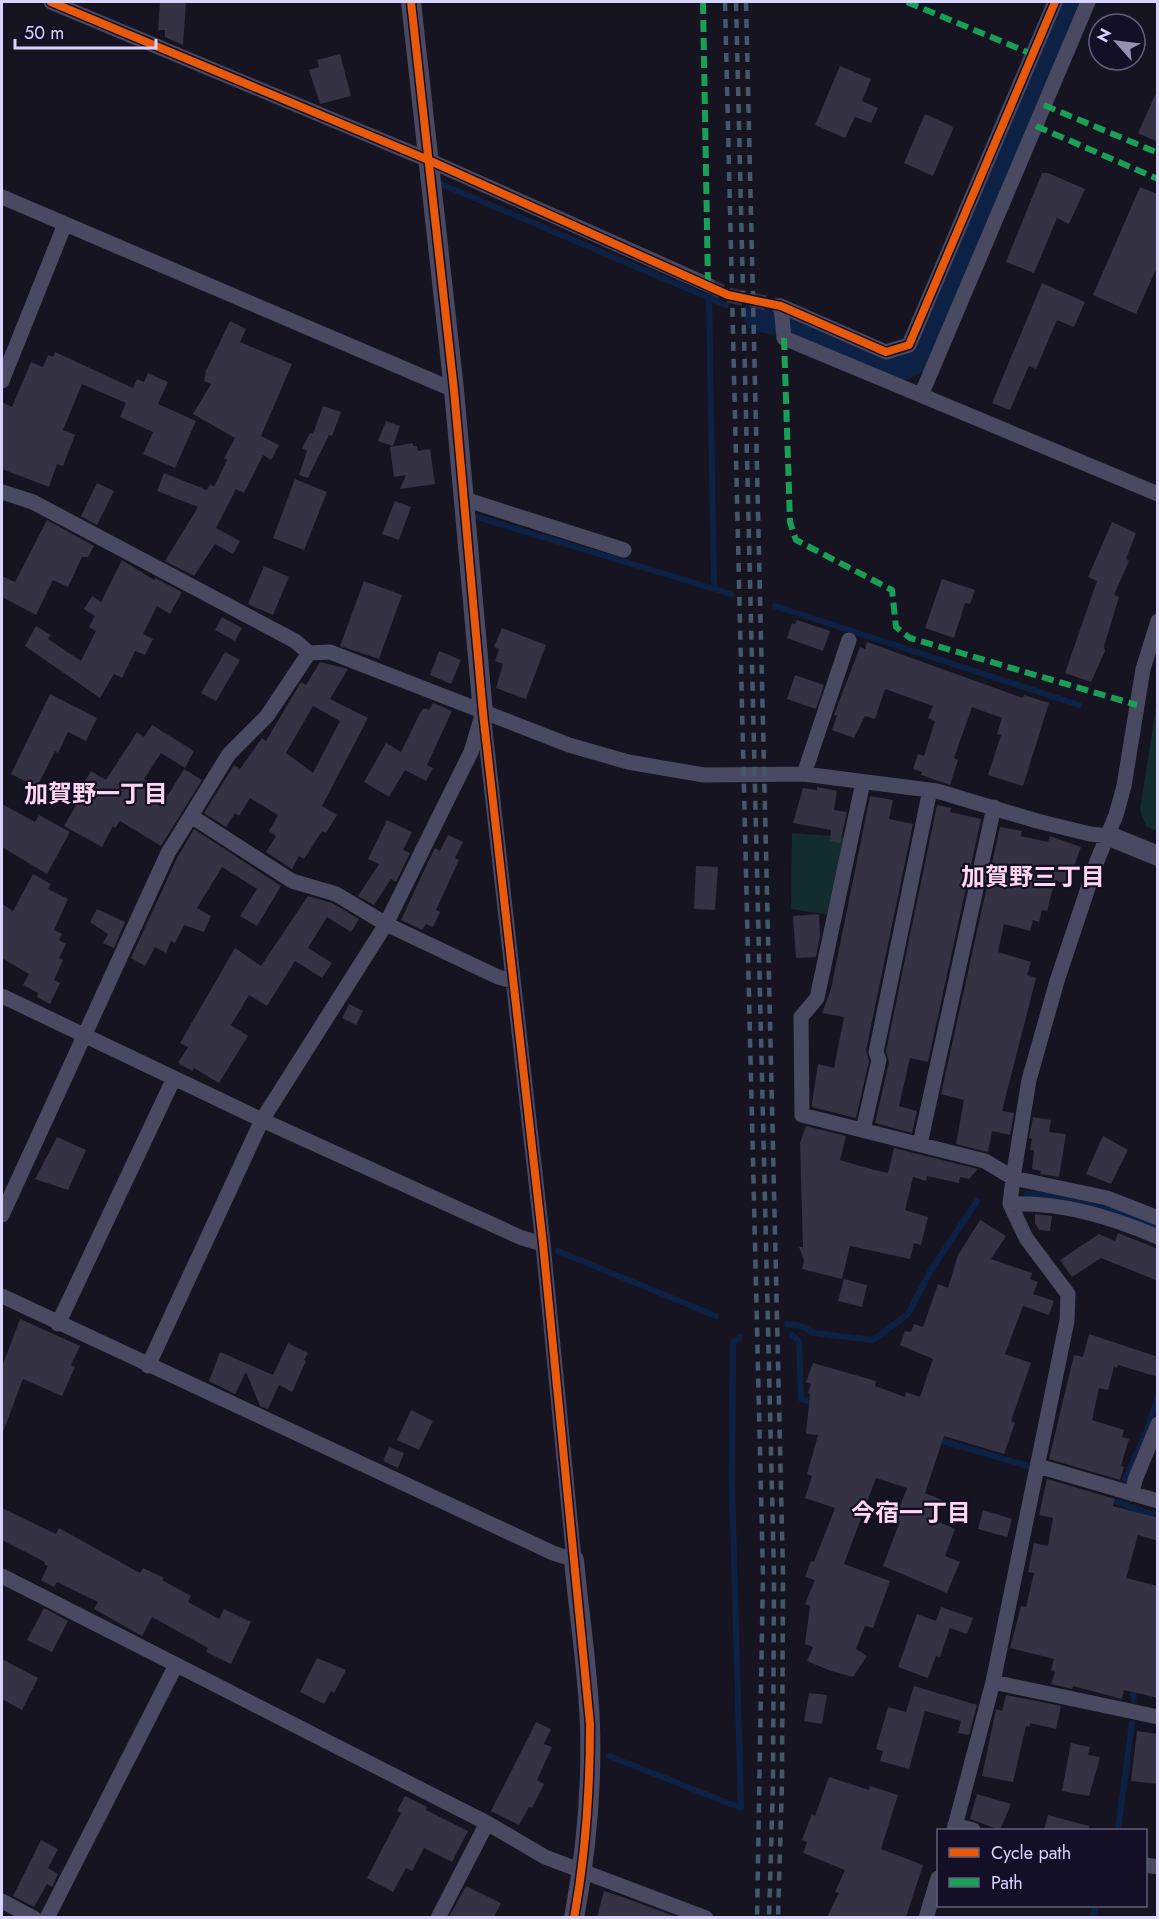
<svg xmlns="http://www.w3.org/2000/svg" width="1159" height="1919" font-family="Jost,'Noto Sans JP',sans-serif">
  <rect width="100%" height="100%" fill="#161421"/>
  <path fill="#132c2d" d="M1157 701V831L1146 826 1140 810Z
    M792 833 846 837 830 915 791 909Z"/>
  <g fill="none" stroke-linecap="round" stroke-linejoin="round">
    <path stroke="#0d2144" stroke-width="6" d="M439 183 726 305
      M709 298 714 589
      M477 517 731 594
      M775 606 1079 705
      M1027 1194H1040L1119 1212 1158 1228
      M558 1251 716 1316
      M787 1324 801 1326 814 1333 873 1340 908 1314 931 1270 977 1201
      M792 1335 799 1341 801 1399 817 1403
      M936 1439 1028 1466
      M1125 1479 1145 1435 1158 1397
      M1117 1502 1153 1515 1158 1513
      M1132 1686 1134 1700
      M609 1756 741 1808 732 1486 733 1343 740 1337
      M1118 1830 1132 1723
      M1092 1918 1096 1906"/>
    <path stroke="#0d2144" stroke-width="34" d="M761 315 789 321 882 364H900L916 356 924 346 1071 2"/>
  </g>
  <path fill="#343243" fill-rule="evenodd" d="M160 2H186L183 45 165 37V30H158Z
    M340 54 351 96 320 104 309 70 319 67 317 60Z
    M840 66 871 79 862 101 878 108 871 123 855 117 845 138 815 125Z
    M1158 89V142L1138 133Z
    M925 114 952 126 953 129 933 176 904 163Z
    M1042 173H1048L1085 189 1069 224 1057 218 1034 273 1006 262Z
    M1140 187 1158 194V265L1136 314 1093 295Z
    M1042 283 1085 302 1074 327 1057 320 1036 369 1029 366 1010 410 992 403Z
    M230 321 246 329 240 342 292 364 261 436 279 445 271 460 263 455 244 493 236 489 216 528 240 541 233 554 215 544 194 576 165 561 198 507 157 491 164 473 207 490 210 484 214 487 227 460 224 458 235 438 193 414 211 384 204 381 206 371Z
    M55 352 133 388 137 379 144 382 148 373 168 382 158 404 196 421 175 468 143 454 153 432 120 417 126 403 82 384 63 430 75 435 63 466 57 464 49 487 2 469V402L12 407 31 362 43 367 48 355 53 357Z
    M323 406 341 412 332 436 329 435 308 478 299 475 307 451 302 448 310 433 313 434Z
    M386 421 400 426 393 446 378 441Z
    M413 443V446H417L418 451 430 449 435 484 400 489 406 475 394 477 390 447Z
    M295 479 327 492 304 550 273 538Z
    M97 483 114 491 97 525 81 516Z
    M395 501 411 507 399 540 382 534Z
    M47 520 94 546 88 557H82L68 587 53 580 36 615 2 597V576L15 582Z
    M1112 522 1136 533 1126 559 1129 561 1114 595 1119 597 1104 646 1105 651 1091 682 1065 673 1097 581 1088 577Z
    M122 560 154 580 155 578 182 592 170 614 157 606 143 634 153 639 145 655 135 651 122 678 114 674 100 698 25 646 36 626 51 635 48 639 81 661 96 631 89 627 95 616 84 609 92 596 101 602Z
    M264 566 289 577 273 615 248 604Z
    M942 579 975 590 970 604 965 603 954 638 925 628Z
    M364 581 402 595 379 659 340 646Z
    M222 617 242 628 235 641 215 630Z
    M797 620 830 631 823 651 787 638 792 623 795 624Z
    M502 628 546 645 526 699 496 688 503 664 495 661 499 649 494 647Z
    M867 642 1023 698 1024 695 1049 703 1023 786 988 775 1001 735 997 734 1002 718 972 707 954 758 958 760 950 785 921 775 922 772 913 769 918 754 924 756 935 721 928 718 933 706 885 689 875 719 865 716 854 738 832 730 837 716 834 715 860 647 865 649Z
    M439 651 461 660 451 684 430 675Z
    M225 652 240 660 216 701 201 693Z
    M320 662 348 669 330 699 368 718 322 806 337 815 326 833 322 831 304 859 299 856 292 869 266 852 276 836 269 831 278 815 250 798 239 816 235 813 226 827 204 813 234 765 240 769 262 738 266 741 301 682 306 685ZM313 706 340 721 313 773 286 753Z
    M795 675 824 685 816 709 787 699Z
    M50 694 97 718 86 741 68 732 58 753 55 751 37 787 11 774Z
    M433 703 452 711 427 765 433 768 426 781 405 770 389 797 364 782 386 743 401 752 420 713 424 708 429 710Z
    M152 725 194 751 185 768 161 753 144 779 168 795 184 769 202 780 161 846 120 821 115 828 113 826 102 847 64 826 84 791 80 789 91 771 106 780 137 732 144 737Z
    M817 787 837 791 834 810 847 812 840 843 830 841 831 830 793 823 803 788 817 790Z
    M870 796 893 800 889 819 913 824 866 1050 869 1061 856 1118 812 1107V1103L818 1064 834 1068 844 1017 822 1013 831 989Z
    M2 804 35 822 39 815 70 832 47 874 2 847Z
    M937 805 951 808 950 812 981 819 928 1062 910 1058 899 1106 917 1111 912 1133 875 1123 889 1062 886 1051Z
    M387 820 412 832 403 850 410 853 396 882 391 879 374 905 358 896 379 864 368 859Z
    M1000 827 1022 831 1021 836 1048 842 1050 836 1081 847 1067 885 1055 880 1047 911 1042 910 1039 922 1033 920 1030 931 1004 924 998 952 1031 962 1027 975 1036 978 1002 1111 1014 1113 1010 1135 992 1131 988 1152 956 1144 964 1100 941 1094Z
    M194 829 281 886 257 926 240 916 257 889 222 867 197 908 211 916 204 932 184 925 175 943 171 941 166 953 155 947 145 966 131 958 177 858Z
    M448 835 463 842 455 858 459 860 436 910 440 912 433 927 426 924 422 930 401 920 428 862 435 848 440 851Z
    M696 866 718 867 715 910 694 909Z
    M33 874 51 884 48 889 68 899 54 930 62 934 59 940 66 944 59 958 63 960 54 980 60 983 50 1004 37 997 38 993 23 985 29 974 2 958V904L13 911Z
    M308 896 332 903 359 919 351 932 327 917 308 948 332 963 322 978 295 961 267 1006 249 995 231 1025 248 1036 219 1083 194 1068 192 1071 178 1063 188 1047 180 1043 235 948 261 966Z
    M97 909 125 922 114 948 103 943 108 934 90 922Z
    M819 914 820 935 816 957 796 958 793 916Z
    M349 1004 363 1011 356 1025 342 1018Z
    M1033 1117 1051 1120 1049 1132 1066 1134 1059 1177 1040 1174 1041 1171 1032 1169 1034 1150H1030L1032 1139 1029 1138Z
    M806 1126 846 1136 840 1160 867 1168 888 1173 894 1148 978 1169 969 1179 960 1177 959 1183 927 1176 926 1181 913 1177 905 1210 928 1217 921 1245 914 1243 910 1259 850 1246 842 1279 802 1269 804 1260 799 1247H803L800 1143Z
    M1103 1136 1128 1150 1111 1184 1086 1174Z
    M57 1137 86 1150 68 1190 35 1179Z
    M1035 1214 1052 1216 1050 1231 1039 1230 1035 1223Z
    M980 1220 1006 1236 991 1259 1032 1273 1030 1279 1038 1282 1033 1294 1054 1301 1049 1315 1023 1306 1005 1354 1031 1363 1011 1421 1015 1423 1004 1454 944 1436 925 1493 942 1500 934 1520 955 1529 945 1556 960 1562 947 1593 883 1566 900 1521 895 1519 907 1488 876 1478 844 1564 890 1581 873 1628 865 1626 856 1649 867 1656 853 1677 831 1671 807 1661 813 1647 805 1644 810 1606 805 1604 815 1580 805 1577 811 1561 814 1562 835 1508 805 1498 812 1476 807 1474 818 1435 806 1434 810 1394 808 1393 811 1384 806 1382 813 1363 876 1381 875 1386 905 1397 906 1392 920 1397 933 1359 900 1345 905 1331 911 1332 914 1324 923 1327 938 1284 948 1288 958 1255Z
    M1118 1233 1158 1249V1281L1101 1258 1072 1277 1060 1260 1099 1234 1115 1241Z
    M844 1279 867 1285 862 1307 838 1301Z
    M20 1319 80 1346 71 1365 75 1367 62 1396 23 1379 3 1432 2 1367Z
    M1089 1334 1158 1357V1377L1118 1365 1117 1368 1114 1367 1108 1390 1099 1388 1092 1420 1124 1430 1122 1437 1129 1439 1121 1466 1124 1467 1120 1480 1049 1459 1074 1355 1083 1357Z
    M288 1343 308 1353 304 1360 306 1361 292 1392 279 1385 268 1409 260 1406 246 1372 235 1394 209 1381 220 1352 273 1375Z
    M411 1410 433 1421 419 1450 397 1440Z
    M389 1447 404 1453 398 1468 383 1461Z
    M1047 1479 1115 1499 1113 1506 1158 1518V1541L1138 1535 1126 1578 1158 1586V1698L1124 1690 1122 1699 1073 1686 1072 1689 1051 1684 1055 1672 1051 1670 1054 1659 1010 1648 1021 1606 1026 1607 1034 1573 1028 1572 1034 1543 1048 1546 1053 1518 1039 1515Z
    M2 1508 56 1534 59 1528 140 1573 143 1568 164 1578 162 1580 191 1596 188 1602 219 1619 224 1609 251 1622 231 1664 206 1652 208 1648 152 1617 142 1636 94 1609 98 1602 57 1582 54 1587 41 1580 48 1566 44 1564 45 1562 2 1540Z
    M983 1510 1012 1519 1007 1537 978 1529Z
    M941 1607 973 1618 967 1634 950 1628 940 1657 936 1656 928 1678 898 1667 917 1614 936 1621Z
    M44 1608 68 1621 52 1652 27 1640Z
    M317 1658 346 1670 334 1693 331 1691 324 1704 300 1692Z
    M2 1659 38 1678 22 1710 2 1699Z
    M914 1686 977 1705 969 1735 958 1733 961 1721 925 1711 909 1769 880 1761 883 1751 876 1749 888 1707 906 1712Z
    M809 1693 827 1695 822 1724 804 1721Z
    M1006 1695 1061 1706 1056 1729 1030 1723V1727L1026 1726 1013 1782 982 1776 996 1709 1002 1711Z
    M536 1722 551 1729 544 1744 552 1747 537 1780 544 1784 532 1808 529 1807 519 1825 491 1811Z
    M1137 1731 1158 1734V1784L1131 1781Z
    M1071 1743 1090 1747 1088 1755 1100 1757 1089 1796 1062 1791Z
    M829 1777 869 1790 870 1786 898 1795 881 1849 923 1865 906 1917H827L839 1893 835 1892 845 1870 803 1853 807 1842 802 1840 812 1814 815 1816Z
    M977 1794 1011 1804 1000 1830 970 1819Z
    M405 1796 427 1807 426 1810 468 1831 452 1862 424 1848 412 1871 406 1868 393 1892 367 1878 401 1813 397 1811Z
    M1048 1815 1089 1826 1088 1830H1044Z
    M41 1840 58 1849 48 1868 58 1874 52 1887 47 1884 34 1907 13 1896Z
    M466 1886 501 1903 494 1917H449Z
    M604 1891 628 1899 677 1917H597Z"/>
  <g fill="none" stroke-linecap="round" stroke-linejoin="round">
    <path stroke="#333142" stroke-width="15" stroke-dasharray="15 8" stroke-linecap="butt" d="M708 285 728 295 781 306"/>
    <path stroke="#4a4962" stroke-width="15" d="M51 2 426 159 708 285
      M1055 2 909 345 886 352 781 306 784 338 1158 494
      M2 197 454 390
      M2 381 65 224
      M922 393 1088 2
      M2 492 33 502 295 641 309 653 330 652 569 745 628 762 704 775 804 774 937 791 1037 821 1090 834 1109 836
      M464 499 624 550
      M804 774 849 640
      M863 782 817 998 801 1017 802 1115 985 1161 1013 1178 1107 1198 1158 1218
      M191 816 292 881 336 894 386 924 498 977 513 981
      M2 996 262 1120 522 1238 543 1244
      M863 1130 879 1060 876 1052 930 790
      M920 1144 994 807
      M1010 1204C1062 1202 1111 1217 1158 1237
      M2 1215 168 853 229 754 267 716 309 653
      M2 1296 553 1553 574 1560 543 1244 483 713
      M58 1324 174 1078
      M148 1366 262 1120 386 924 471 752 481 719
      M1038 1466 1158 1501
      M1132 1494 1135 1480 1158 1424
      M2 1576 487 1823 545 1857 706 1918
      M993 1682 1158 1717
      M955 1825 973 1830
      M954 1830 993 1682 1067 1321 1068 1294 1026 1238 1010 1204 1013 1178 1029 1080 1057 981 1097 861 1116 815 1124 786 1143 669 1158 621
      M1146 1865 1158 1867
      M2 1901 34 1918
      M47 1918 176 1665
      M438 1918 487 1823
      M926 1918 938 1878"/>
    <path stroke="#4a4962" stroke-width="20" d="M411 2 454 390 483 713
      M1109 836 1158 856
      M574 1918C586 1854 592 1790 590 1725 588 1670 579 1615 574 1560"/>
    <path stroke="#43596b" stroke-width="4.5" stroke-dasharray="9 8" stroke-linecap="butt" d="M725 2 763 1575 757 1918
      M736 2 774 1575 773 1782 769 1918
      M746 2 783 1573 782 1782 778 1918"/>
    <path stroke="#1a9f57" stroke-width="6" stroke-dasharray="12 6" stroke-linecap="butt" d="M703 2 708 285
      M907 2 1032 54
      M1044 105 1158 153
      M1036 126 1158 179
      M784 338 790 522 796 540 892 590 896 627 910 638 1137 705"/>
    <defs>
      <path id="cycleway" d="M51 2 426 159 728 295 781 306 886 352 909 345 1055 2
        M411 2 454 390 483 713 543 1244 590 1724C590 1789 586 1853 574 1918"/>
    </defs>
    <use href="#cycleway" stroke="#130f26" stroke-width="11"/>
    <use href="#cycleway" stroke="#e8590c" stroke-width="8"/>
  </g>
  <g text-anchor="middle" stroke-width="4.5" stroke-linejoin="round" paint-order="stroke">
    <g font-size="24" font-weight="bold" fill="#ffd6f0" stroke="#130f26">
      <text x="96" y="802">加賀野一丁目</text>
      <text x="1033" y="885">加賀野三丁目</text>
      <text x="911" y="1521">今宿一丁目</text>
    </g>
  </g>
  <rect width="1159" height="1919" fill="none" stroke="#d9d4ff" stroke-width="6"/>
  <rect x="937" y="1829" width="210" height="78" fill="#130f26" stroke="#625e7d" stroke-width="1.5"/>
  <rect x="949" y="1848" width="30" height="9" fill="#e8590c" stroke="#625e7d" stroke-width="1.5"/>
  <text x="991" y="1859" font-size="18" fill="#d9d4ff">Cycle path</text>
  <rect x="949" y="1878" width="30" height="9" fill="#1a9f57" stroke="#625e7d" stroke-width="1.5"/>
  <text x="991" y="1889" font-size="18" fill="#d9d4ff">Path</text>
  <g transform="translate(1117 42) rotate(298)"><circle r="28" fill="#130f26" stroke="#625e7d" stroke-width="1.5"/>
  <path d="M0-4.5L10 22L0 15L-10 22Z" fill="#9591b1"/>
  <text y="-9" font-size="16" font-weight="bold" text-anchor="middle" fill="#d9d4ff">N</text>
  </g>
  <path d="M15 39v9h141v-9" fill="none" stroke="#d9d4ff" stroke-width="3"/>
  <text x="24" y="39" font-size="18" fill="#d9d4ff" stroke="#130f26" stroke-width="4.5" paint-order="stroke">50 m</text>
</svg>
